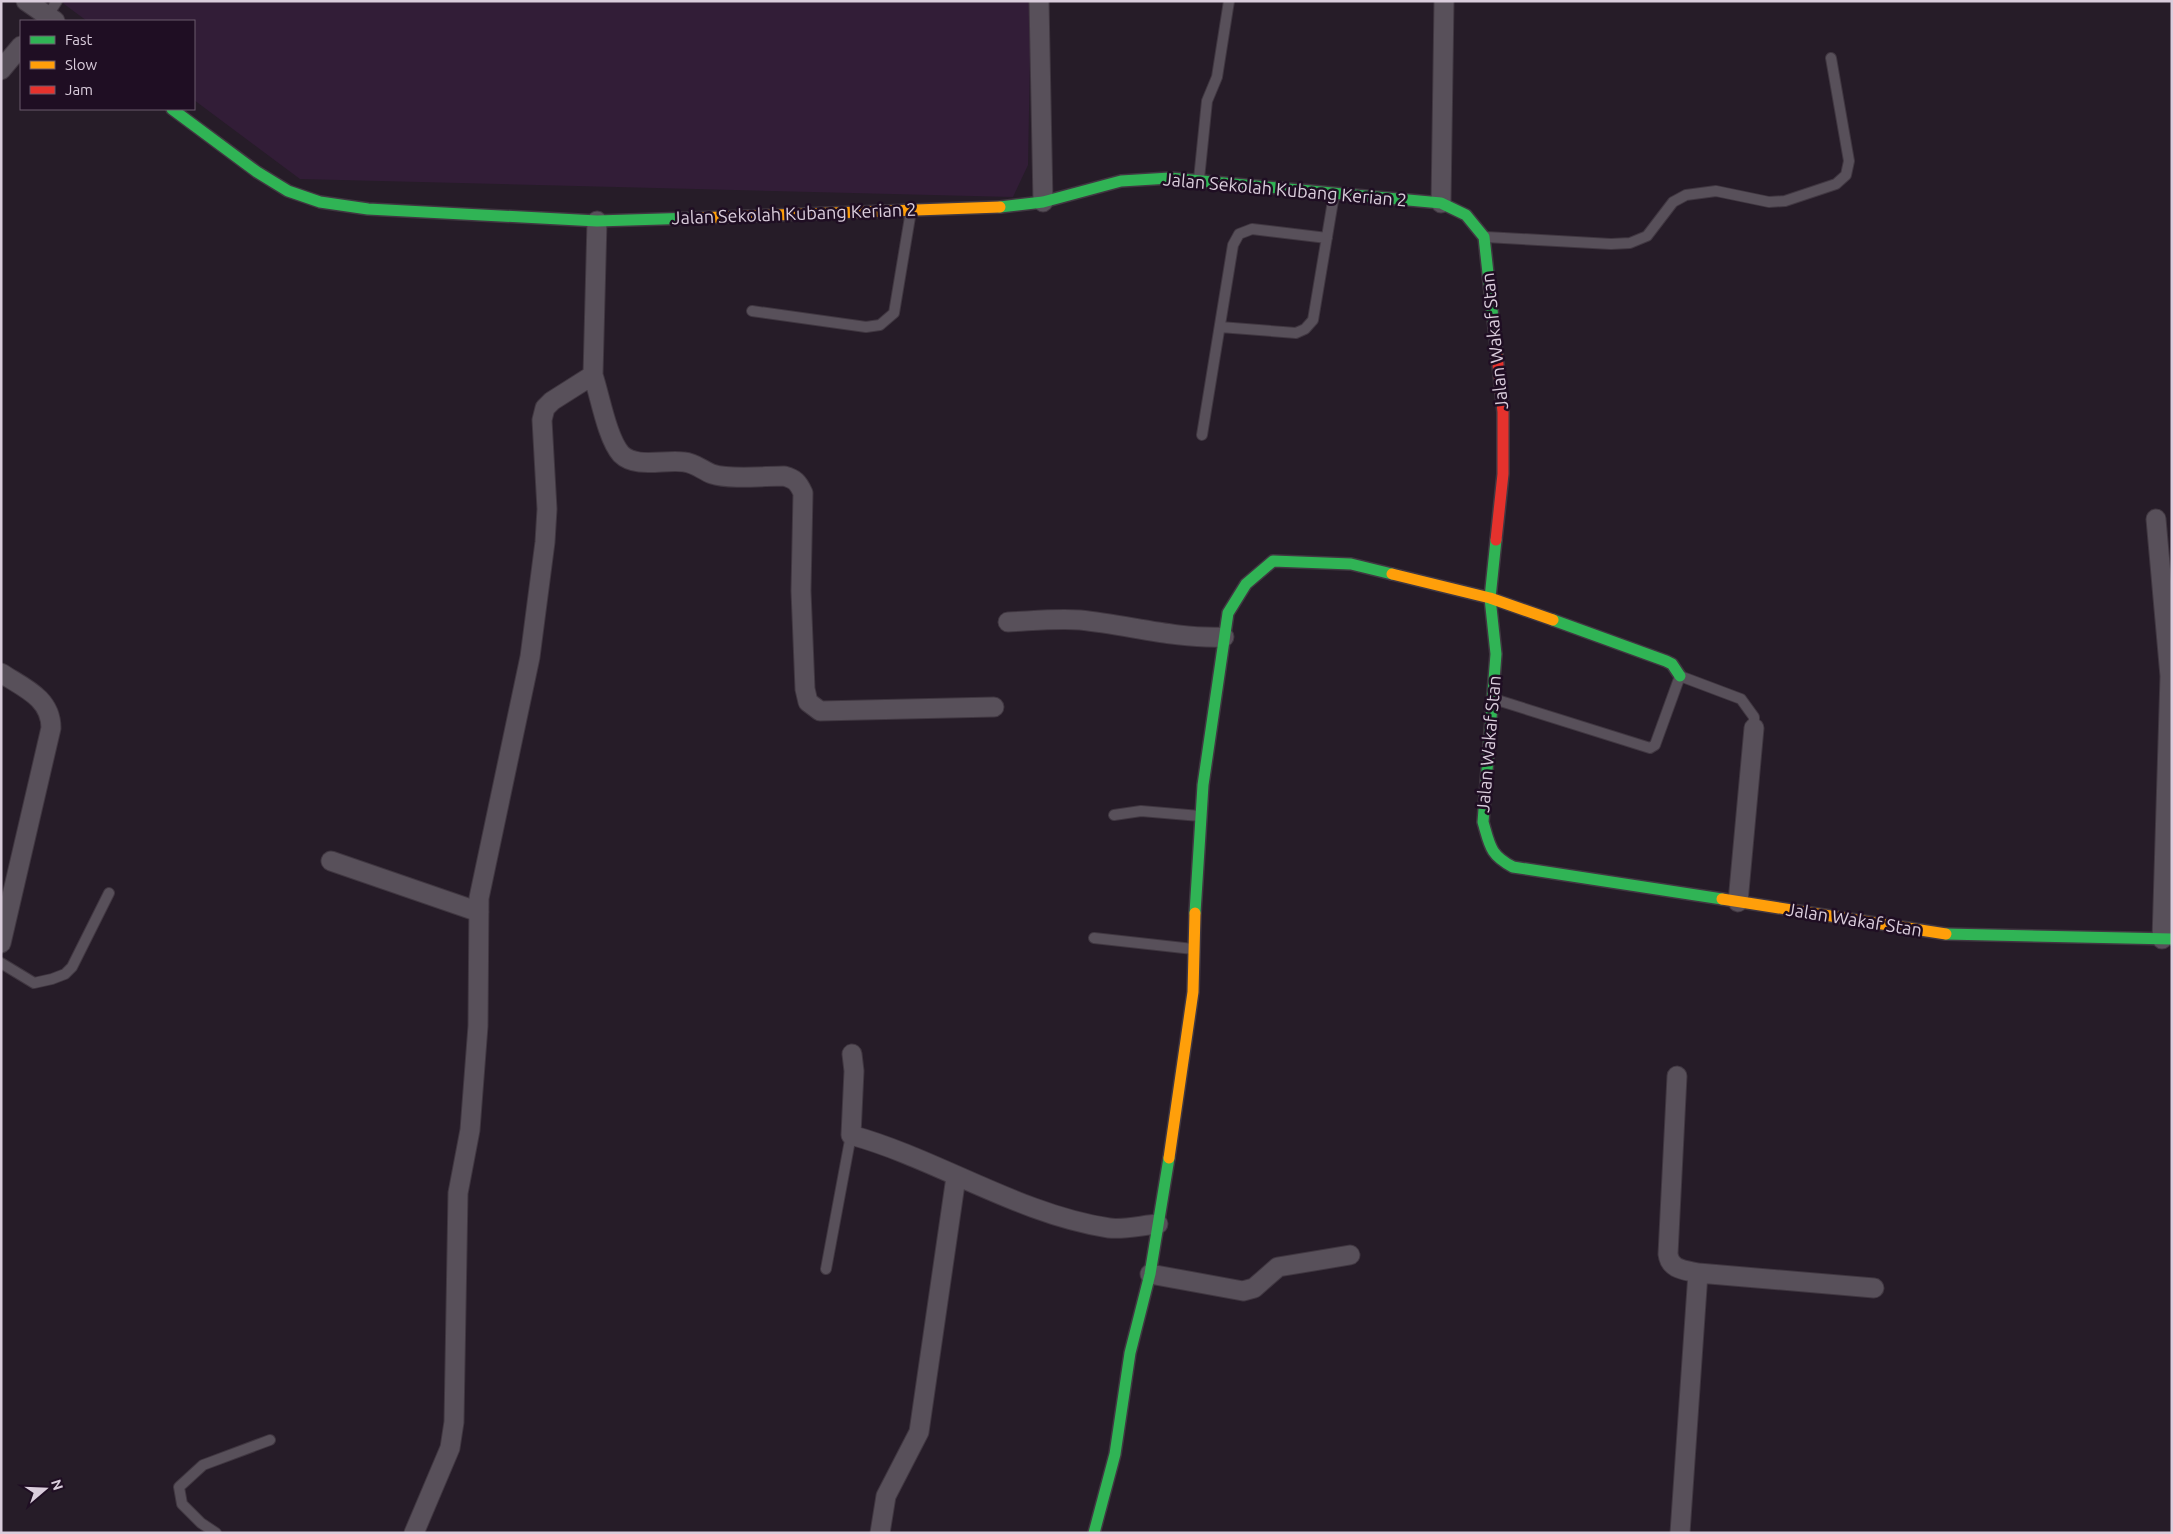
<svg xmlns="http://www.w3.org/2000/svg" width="2173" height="1534" font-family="Ubuntu,sans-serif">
  <rect width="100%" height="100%" fill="#261c28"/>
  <path fill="#321d37" d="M60 1H1031L1028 165 1013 197 300 179 194 100V21H87Z"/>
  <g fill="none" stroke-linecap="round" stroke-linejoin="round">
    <defs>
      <path id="lane" d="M48 15 57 1
        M1199 179 1207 101 1217 77 1229 1
        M1486 237 1611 244 1630 243 1647 236 1673 202 1686 195 1716 191 1769 202 1785 201 1836 184 1846 175 1849 161 1831 58
        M752 311 866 327 880 325 894 313 911 211
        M1220 327 1296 333 1305 329 1313 320 1334 195
        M1202 435 1233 245 1239 234 1252 229 1327 238
        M1494 699 1650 748 1655 745 1680 676 1741 699 1754 717V728
        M1114 815 1141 811 1200 816
        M1094 938 1193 949
        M1 963 34 983 52 979 65 974 72 967 109 893
        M826 1269 851 1135
        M216 1533 201 1523 182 1504 179 1487 203 1465 270 1440"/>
      <path id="street" d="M26 1 55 21
        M1039 1 1043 202
        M1 70 21 46
        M1441 203 1444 1
        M593 375C600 396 607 438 621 454 636 469 665 459 684 462 695 463 702 470 712 474 730 480 764 476 784 476 795 479 798 482 803 493L801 591 805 689 808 702 820 711 994 707
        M2156 519 2170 676 2162 939
        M1008 622C1031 621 1057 618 1080 620 1129 625 1175 639 1224 637
        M1 673C24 688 51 698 51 728L1 943
        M331 861 479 912
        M1738 902 1754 728
        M852 1054 854 1071 851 1135C938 1159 1018 1214 1109 1228 1124 1230 1143 1225 1158 1224
        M1677 1076 1668 1254C1670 1270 1685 1270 1698 1273L1680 1533
        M1698 1273 1874 1288
        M1150 1274 1243 1291 1254 1288 1278 1267 1350 1255
        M414 1533 450 1448 454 1422 458 1193 470 1130 478 1026 479 898 530 657 545 542 547 509 542 420 545 408 552 401 593 375 597 221
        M880 1533 886 1496 919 1432 956 1177"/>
      <path id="fast" d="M172 109 257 172 288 191 320 202 368 209 597 221 694 218
        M1000 207 1043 202 1121 181 1170 178 1441 203 1466 215 1484 237 1497 355
        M1496 540 1490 598 1496 654 1483 822C1490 846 1490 855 1513 867L1722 899
        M1553 620 1666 661 1672 664 1680 676
        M1195 913 1203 785 1228 613 1246 584 1273 561 1351 564 1392 574
        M1946 934 2172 939
        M1094 1533 1115 1454 1130 1353 1150 1274 1169 1158"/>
      <path id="slow" d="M694 218 1000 207
        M1392 574 1490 598 1553 620
        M1722 899 1946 934
        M1169 1158 1193 992 1195 913"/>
      <path id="jam" d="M1496 540 1503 474V412L1497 355"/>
    </defs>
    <use href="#lane" stroke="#403741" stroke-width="12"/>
    <use href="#street" stroke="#403741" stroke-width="21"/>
    <use href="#fast" stroke="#403741" stroke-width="14"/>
    <use href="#slow" stroke="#403741" stroke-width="14"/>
    <use href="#jam" stroke="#403741" stroke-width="14"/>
    <use href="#lane" stroke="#58505a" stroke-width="10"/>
    <use href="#street" stroke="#58505a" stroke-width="19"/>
    <use href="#fast" stroke="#30b455" stroke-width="11"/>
    <use href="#slow" stroke="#ff9f0a" stroke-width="11"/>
    <use href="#jam" stroke="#e5322d" stroke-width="11"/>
  </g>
  <g text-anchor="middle" stroke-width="5" stroke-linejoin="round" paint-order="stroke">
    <g font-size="18" fill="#dacddc" stroke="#1f0e23">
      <text transform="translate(1285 190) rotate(5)" y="6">Jalan Sekolah Kubang Kerian 2</text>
      <text transform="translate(794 214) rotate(-2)" y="6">Jalan Sekolah Kubang Kerian 2</text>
      <text transform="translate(1495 341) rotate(-96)" y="6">Jalan Wakaf Stan</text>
      <text transform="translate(1489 744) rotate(-85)" y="6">Jalan Wakaf Stan</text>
      <text transform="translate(1854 920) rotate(9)" y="6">Jalan Wakaf Stan</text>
    </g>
  </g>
  <rect width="2173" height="1534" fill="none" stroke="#dacddc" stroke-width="5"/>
  <rect x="20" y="20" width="175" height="90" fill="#1f0e23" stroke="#6a5a6d"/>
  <rect x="30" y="36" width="25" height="8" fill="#30b455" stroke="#6a5a6d"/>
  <text x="65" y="45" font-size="15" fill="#dacddc">Fast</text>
  <rect x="30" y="61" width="25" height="8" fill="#ff9f0a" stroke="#6a5a6d"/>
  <text x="65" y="70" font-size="15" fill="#dacddc">Slow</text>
  <rect x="30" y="86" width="25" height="8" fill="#e5322d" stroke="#6a5a6d"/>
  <text x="65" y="95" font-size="15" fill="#dacddc">Jam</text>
  <g transform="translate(45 1489) rotate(71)" stroke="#1f0e23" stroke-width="4" paint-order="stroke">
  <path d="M0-4L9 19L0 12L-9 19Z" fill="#dacddc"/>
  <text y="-8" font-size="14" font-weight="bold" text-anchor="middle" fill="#dacddc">N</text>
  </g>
</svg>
